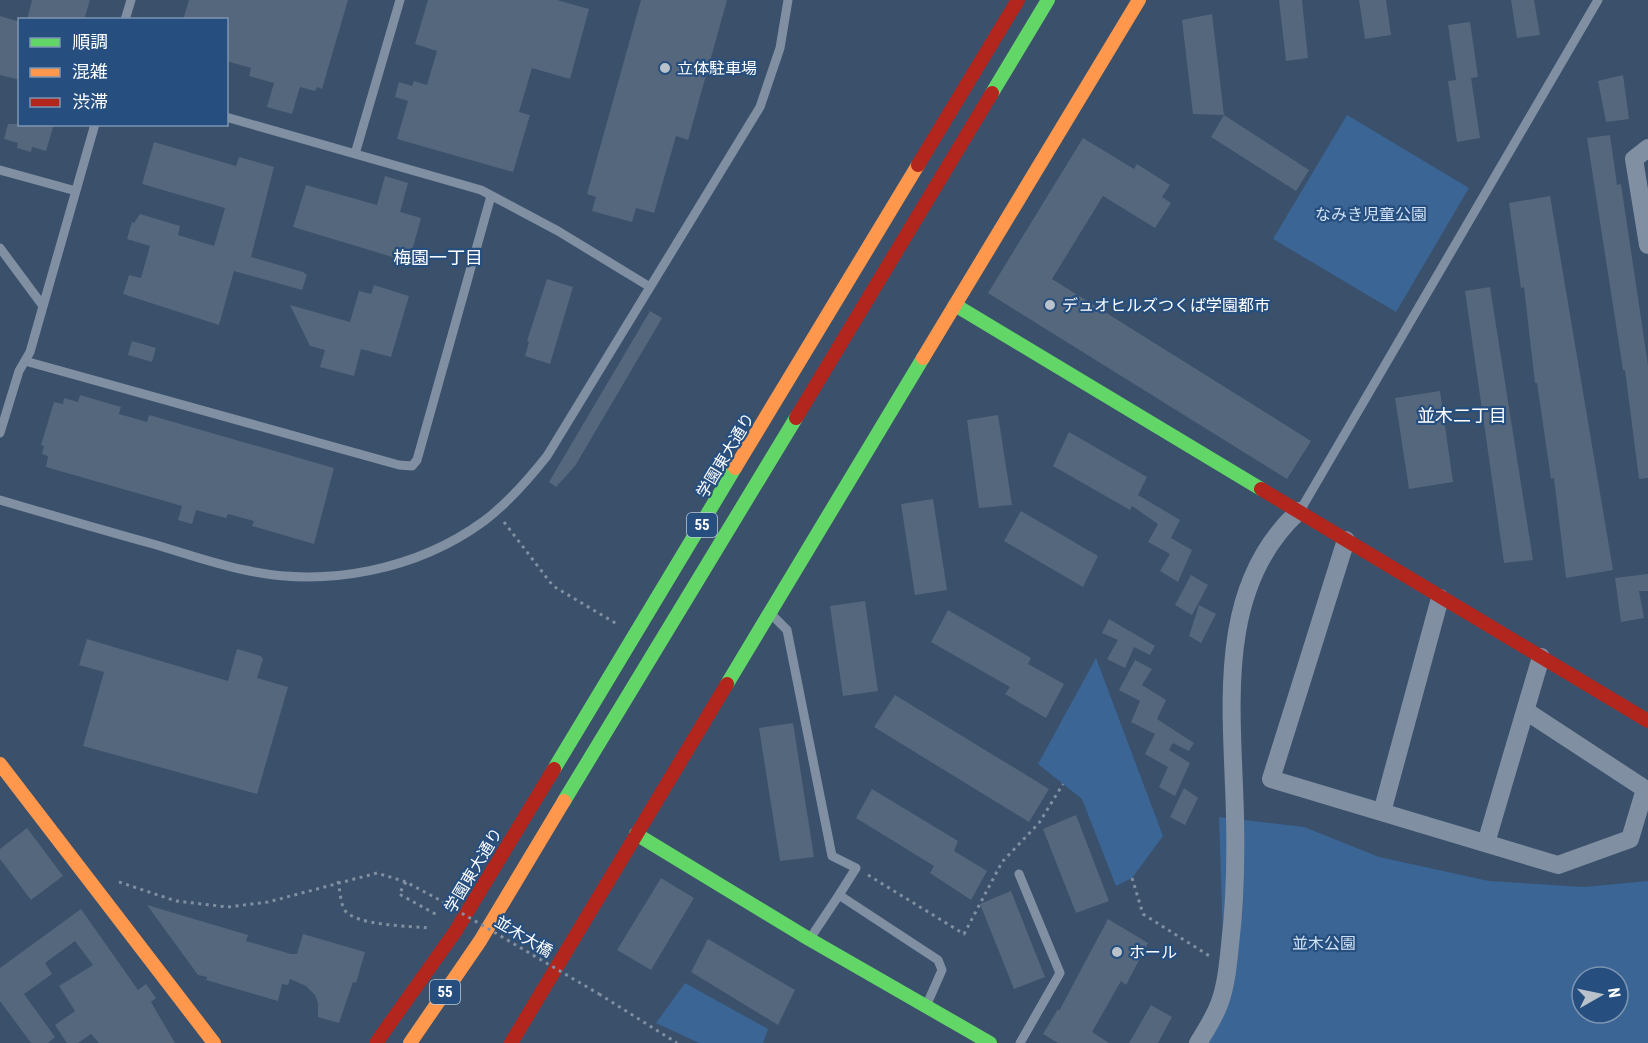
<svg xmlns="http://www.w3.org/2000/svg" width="1648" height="1043" font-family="'Roboto Condensed','Noto Sans JP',sans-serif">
  <rect width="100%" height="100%" fill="#3a506b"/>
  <path fill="#3a6595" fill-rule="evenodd" d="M1347 115 1469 188 1396 312 1273 239Z
    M1096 658 1163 836 1132 878 1116 886 1082 799 1038 764Z
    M1219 817 1304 827 1379 857 1489 881 1584 887 1648 881V1043H1196L1224 971ZM1582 977H1618V1013H1582Z
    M685 983 768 1029 763 1043H699L656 1023Z"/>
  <path fill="#55677c" d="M32 0H90L84 20H27Z
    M189 0H348L322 89 317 87 315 91 300 87 292 114 267 107 274 83 249 76 251 68 226 61V20H183Z
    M428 0H557L589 9 570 79 532 68 519 112 530 115 513 172 397 139 408 101 395 97 399 82 412 86 414 81 427 85 437 51 415 44Z
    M641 0H727L688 140 676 136 654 213 636 208 632 222 592 211 596 197 587 194Z
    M1279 0H1302L1308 58 1286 61Z
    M1359 0H1386L1391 35 1365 39Z
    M1511 0H1534L1540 35 1517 38Z
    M1212 14 1224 115 1193 114 1182 20Z
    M0 16 20 22V80L0 75Z
    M1470 22 1478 77 1471 78 1480 138 1457 142 1448 81 1456 80 1448 25Z
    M1623 75 1629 119 1606 122 1598 81Z
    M1224 115 1309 170 1296 191 1211 137Z
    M8 124H54L46 151 32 147 31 152 17 148 18 143 4 139Z
    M1610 135 1617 185 1621 184 1648 365V478L1639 479 1625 370H1623L1587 138Z
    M1083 138 1134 169 1137 164 1170 185 1162 197 1171 203 1155 228 1103 196 1052 279 1311 441 1287 479 988 293Z
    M154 142 236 166 239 157 274 167 251 257 303 272 307 275 302 290 234 271 219 325 123 294 129 275 141 278 150 246 127 239 132 222 134 223 140 214 180 226 178 235 214 246 225 208 142 184Z
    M385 176 408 183 400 212 421 218 409 262 293 227 306 185 377 205Z
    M1550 196 1613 570 1566 578 1554 478 1551 479 1537 383H1535L1524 287 1521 288 1509 203Z
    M547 279 573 287 550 364 525 356 529 342 527 341Z
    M374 285 409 296 391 357 361 349 354 376 320 367 325 350 310 346 290 305 350 322 359 291 371 294Z
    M1490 287 1533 560 1504 563 1465 291Z
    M650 311 662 318 575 466 556 487 549 482Z
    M132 341 156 348 152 362 128 355Z
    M1440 391 1453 482 1409 489 1395 398Z
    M80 395 121 407 119 414 147 422 149 415 334 468 314 544 252 526 254 521 228 514 226 518 196 510 192 524 178 520 182 506 46 467 48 456 42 454 44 446 41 445 54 402 63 404 64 398 78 402Z
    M998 415 1012 505 979 508 967 420Z
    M1069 432 1147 477 1138 495 1180 520 1171 538 1192 550 1178 582 1160 571 1170 554 1148 542 1158 524 1132 506 1130 510 1053 466Z
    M933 499 947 590 915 595 901 504Z
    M1021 511 1098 556 1083 587 1004 541Z
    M1648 574V591H1639L1644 618 1621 622 1615 578Z
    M1191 575 1208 585 1192 615 1175 605Z
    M865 601 878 691 843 696 830 606Z
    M1199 605 1216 614 1201 643 1189 636Z
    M948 610 1031 658 1028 664 1064 684 1046 718 1005 694 1010 687 931 642Z
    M1109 619 1155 646 1150 655 1134 647 1125 668 1107 659 1118 640 1102 633Z
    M87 639 228 681 237 649 261 656 263 659 257 678 288 687 257 794 83 746 104 672 79 665Z
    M1135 660 1152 669 1142 685 1166 700 1157 719 1194 743 1189 751 1173 743 1169 750 1190 763 1175 796 1159 787 1168 767 1145 754 1155 734 1131 722 1140 701 1119 690Z
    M895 695 1049 789 1029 822 874 727Z
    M793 723 814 857 780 861 759 728Z
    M1184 788 1198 798 1185 825 1170 817Z
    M872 789 958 841 954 851 987 871 971 900 930 873 934 866 856 818Z
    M1076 815 1109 901 1076 913 1043 829Z
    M27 828 63 876 31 900 0 859V849Z
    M661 878 694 898 651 970 617 950Z
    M1011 891 1045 977 1014 989 980 904Z
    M147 905 248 935 246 941 291 954H297L303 934 365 952 356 983 353 982 339 1023 318 1017V1003L315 995 306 986 290 979 288 985 282 984 278 1001 206 980 207 977 198 975Z
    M81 909 138 990 146 984 156 998 151 1002 175 1043H99L91 1034 78 1043H67L55 1025 75 1011 59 986 93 965 75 941 45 963 52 974 24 994 55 1037 48 1043H31L0 1001V968Z
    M1108 919 1148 943 1126 985 1121 981 1092 1032 1109 1043H1058L1043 1034 1058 1009 1059 1011Z
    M708 939 795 990 778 1025 691 972Z
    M1151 1005 1172 1017 1158 1043H1129Z"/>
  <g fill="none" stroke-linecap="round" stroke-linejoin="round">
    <path stroke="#808fa1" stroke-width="3" stroke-dasharray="3 4.5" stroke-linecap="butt" d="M504 522 553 586 617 624
      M868 875 964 934 1002 862 1039 823 1063 784
      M1132 878 1143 914 1211 957
      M338 881C340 889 340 901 344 909 353 926 412 926 430 928
      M119 882 176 901 228 907 268 902 377 873 406 882 436 898
      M406 882 399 894 439 916
      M599 994 677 1043"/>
    <path stroke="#808fa1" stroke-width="9" d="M125 20 131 0
      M226 117 481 190 558 231 650 287
      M355 154 400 0
      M0 170 76 191
      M0 248 43 306
      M25 361 399 465 412 466 417 460 491 196
      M0 433 19 371 30 352 95 124
      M0 500C51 515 102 530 153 544 184 553 214 564 245 570 326 588 417 570 484 521 508 503 528 480 547 456L760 107 780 48 788 0
      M1301 509 1598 0
      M771 614 787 630 832 856 856 868 839 895
      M1019 874 1060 973 1020 1043
      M811 937 839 895 938 960 942 970 927 1004"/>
    <path stroke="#808fa1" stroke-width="18" d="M1648 148 1634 159 1648 245
      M1346 540 1271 779 1558 865 1630 839 1645 789 1526 711
      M1382 812 1440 598
      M1486 843 1541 657
      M1198 1043C1205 1032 1213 1019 1218 1007 1226 988 1228 965 1230 945 1235 903 1236 859 1235 817 1233 713 1213 589 1299 511"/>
    <path stroke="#63d668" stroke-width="14" d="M992 93 1048 0
      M955 305 1261 489
      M727 684 923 358
      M554 769 735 468
      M564 801 796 418
      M636 834 809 939 990 1043"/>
    <path stroke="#ff974d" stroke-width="14" d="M923 358 1139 0
      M735 468 918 165
      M0 764 214 1043
      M410 1043 480 941 564 801"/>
    <path stroke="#b3261e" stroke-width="14" d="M918 165 1018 0
      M796 418 992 93
      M1261 489 1648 721
      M376 1043 455 932 554 769
      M511 1043 727 684"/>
    <path stroke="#808fa1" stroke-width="3" stroke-dasharray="3 4.5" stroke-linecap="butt" d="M436 898 599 994"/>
  </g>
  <g fill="#bac2cb" stroke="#264f7f" stroke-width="2">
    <circle cx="665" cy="68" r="6"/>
    <circle cx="1050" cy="305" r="6"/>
    <circle cx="1117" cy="952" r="6"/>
  </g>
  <g text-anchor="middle" stroke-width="4.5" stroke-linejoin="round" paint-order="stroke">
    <g fill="#264f7f" stroke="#becad9" stroke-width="1.5">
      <rect x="687" y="513" width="30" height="24" rx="4.5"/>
      <rect x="430" y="980" width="30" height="24" rx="4.5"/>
    </g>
    <g font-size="15" font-weight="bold" fill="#fff">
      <text x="702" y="530">55</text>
      <text x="445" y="997">55</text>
    </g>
    <g font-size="16" fill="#fff" stroke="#264f7f" text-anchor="start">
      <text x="677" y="74">立体駐車場</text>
      <text x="1062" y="311">デュオヒルズつくば学園都市</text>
      <text x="1129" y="958">ホール</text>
    </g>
    <g font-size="16" fill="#cfe1f4" stroke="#264f7f">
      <text x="1371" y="220">なみき児童公園</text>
      <text x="1324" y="949">並木公園</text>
    </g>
    <g font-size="16" fill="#fff" stroke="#264f7f">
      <text transform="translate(725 455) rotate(-59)" y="6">学園東大通り</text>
      <text transform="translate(473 870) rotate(-59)" y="6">学園東大通り</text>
      <text transform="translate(524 936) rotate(31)" y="6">並木大橋</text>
    </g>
    <g font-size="18" fill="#fff" stroke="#264f7f">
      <text x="438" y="264">梅園一丁目</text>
      <text x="1462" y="422">並木二丁目</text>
    </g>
  </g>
  <rect x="18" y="18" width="210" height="108" fill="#264f7f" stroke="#7d95b2" stroke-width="1.5"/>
  <rect x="30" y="38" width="30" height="9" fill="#63d668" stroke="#7d95b2" stroke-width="1.5"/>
  <text x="72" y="48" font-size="18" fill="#ffffff">順調</text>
  <rect x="30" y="68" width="30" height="9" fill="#ff974d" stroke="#7d95b2" stroke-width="1.5"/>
  <text x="72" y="78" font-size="18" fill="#ffffff">混雑</text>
  <rect x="30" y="98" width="30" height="9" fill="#b3261e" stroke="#7d95b2" stroke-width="1.5"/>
  <text x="72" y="108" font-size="18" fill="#ffffff">渋滞</text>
  <g transform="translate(1600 995) rotate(81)"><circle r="28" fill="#264f7f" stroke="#7d95b2" stroke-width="1.5"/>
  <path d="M0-4.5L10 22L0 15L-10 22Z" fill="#bac2cb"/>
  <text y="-9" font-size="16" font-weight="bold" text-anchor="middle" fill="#ffffff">N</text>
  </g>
</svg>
